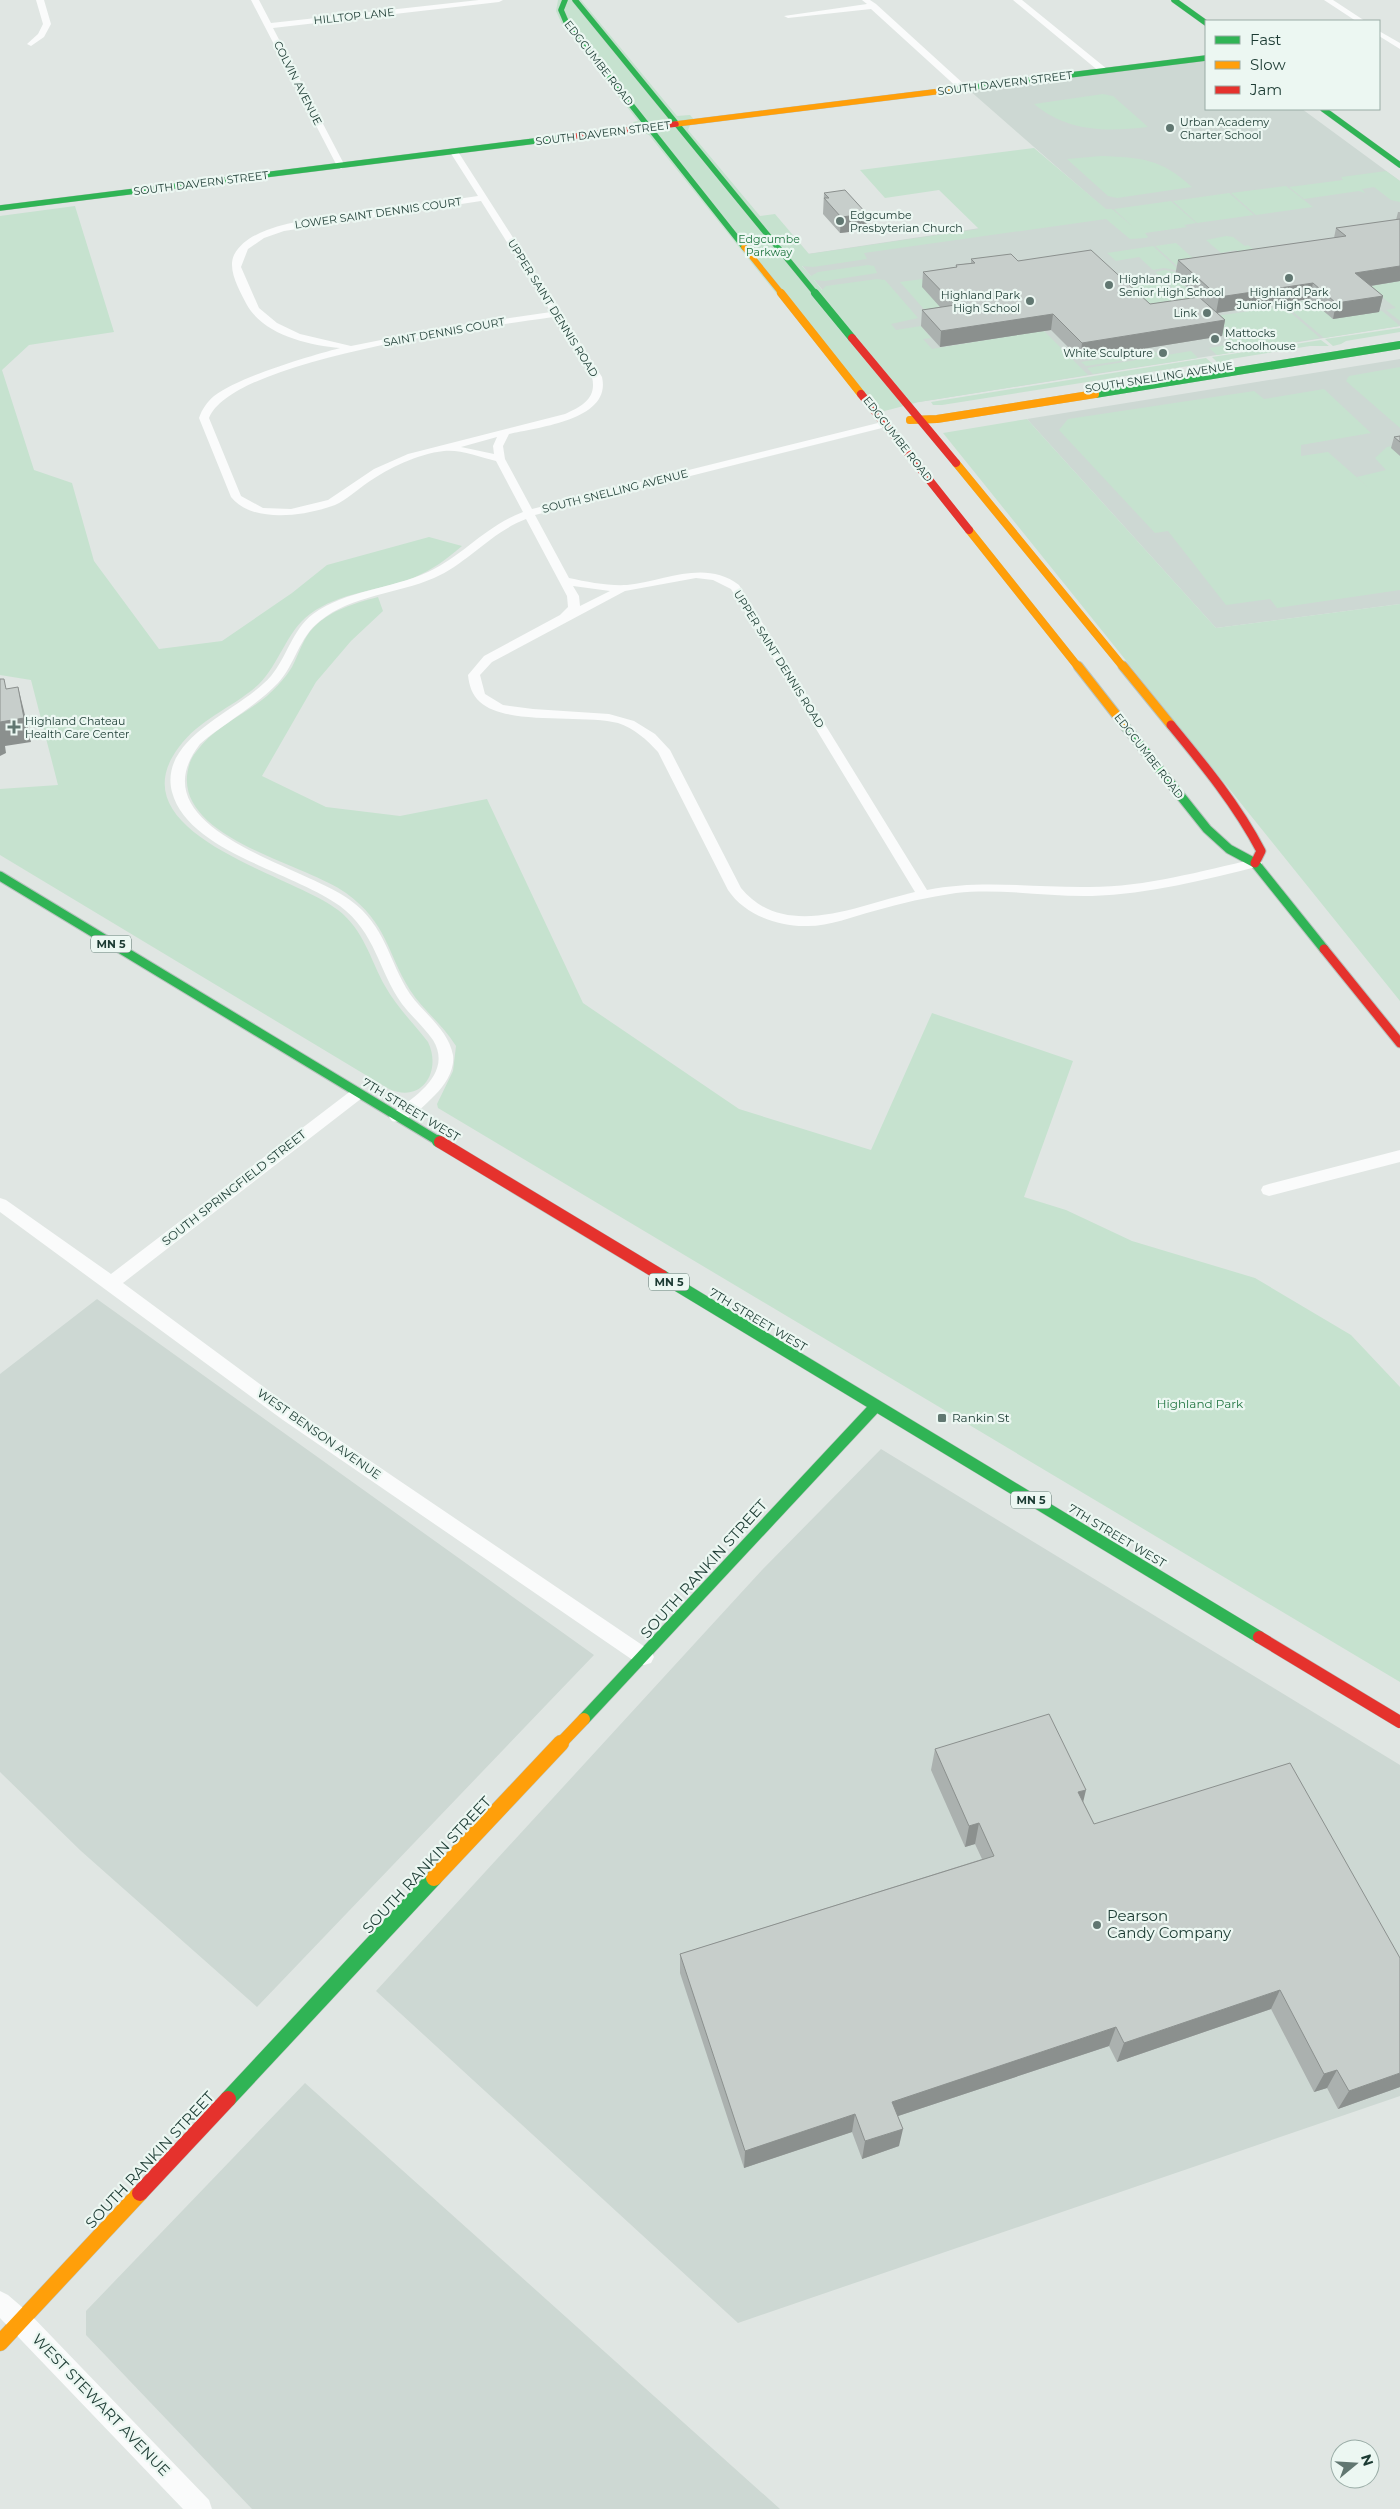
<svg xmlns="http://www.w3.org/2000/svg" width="1400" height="2509" font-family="Montserrat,sans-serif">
  <rect width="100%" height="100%" fill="#e0e6e3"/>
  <path fill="#cdd8d3" d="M1206 60V109H1302L1400 181V326L919 402 914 399 794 256 1105 209 969 90Z
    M1400 359V604L1216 628 1027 419Z
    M97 1299 594 1655 257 2007 81 1851 0 1772V1374Z
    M881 1449 1400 1765V2096L738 2323 376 1991 762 1570Z
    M305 2083 780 2509H252L86 2335V2311Z"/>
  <path fill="#c6e2cf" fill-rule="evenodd" d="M558 0H581L677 116 690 115 698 124 690 125 688 130 760 216 775 214 809 254 979 229 939 190 885 198 860 170 1034 148 1106 209H1112L1133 227 1114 209 1171 201 1196 223 1184 225 1187 227 1145 233 1148 237 1146 238 1130 239 1106 219 864 253 867 259 813 267 802 266 811 276 818 272 868 265 874 266 877 273 825 281 814 280 822 290 826 286 877 279 885 280 918 318 891 324 896 330 921 326 931 338 923 339 932 349 1028 333 1029 323 1045 332 1088 375 919 402 873 414 649 135 640 131 633 122 638 121 562 24 556 11Z
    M1103 94 1113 96 1148 127C1106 132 1068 132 1034 104Z
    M1101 156C1142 158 1160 158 1192 187L1117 198 1108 196 1067 159Z
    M1386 171 1400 181V202L1391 200 1374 187 1362 189 1365 193 1359 191 1304 199 1289 187 1343 180 1341 177Z
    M1286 186 1313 207 1256 215 1231 193Z
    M1229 193 1254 215 1197 223 1173 201Z
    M75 206 114 332 29 345 2 370 34 470 72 483 94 561 159 649 222 641 292 593 327 565 429 537 462 546C447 559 432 570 413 578 378 591 340 592 310 614 286 632 280 663 259 684 234 707 199 719 179 747 113 834 294 875 338 910 364 930 370 959 385 986 396 1006 414 1024 428 1042 442 1071 422 1104 389 1089L0 855V789L58 785 31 680 0 675V216Z
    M1226 236 1233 237 1245 246 1248 245 1263 257 1248 260 1236 250 1221 253 1206 240Z
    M1176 243 1205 269 1184 272 1155 246Z
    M1153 246 1180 271 1164 268 1153 270 1139 257 1116 261 1107 253Z
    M1165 270 1179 273 1170 274 1213 310 1199 312 1155 272Z
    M968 273 949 316H930L900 282Z
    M1157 276 1192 308 1148 315 1113 282ZM1157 280 1181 302 1146 308 1122 286Z
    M1156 281 1179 302 1146 307 1124 286Z
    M1400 281V321L1386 310 1396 308 1368 286Z
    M1310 300 1382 311 1400 326 1324 338 1284 304Z
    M1283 306 1320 338 1217 355 1209 348 1233 344 1203 318Z
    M1400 328V332L1346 341 1341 344 1333 346 1325 339Z
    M1321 340 1329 346H1310L1231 359 1219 364 1212 357Z
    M1154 351 1159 355 1086 366 1081 362Z
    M1191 351 1198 358 1093 374 1087 368Z
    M1206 358 1214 365H1195L942 405H933L931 402Z
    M1400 367V428L1346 381 1349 376Z
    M1324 389 1371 433 1301 445V456L1328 452 1370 489 1357 477 1386 470 1375 458 1387 447 1400 444V590L1277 608 1270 599 1226 605 1168 531 1155 533 1059 430 1068 419 1254 391 1264 399Z
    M1027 419 1216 628 1400 604V1001L943 433Z
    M378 597 383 611 351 641 316 682 262 776 326 807 400 816 487 799 583 1003 739 1109 871 1150 932 1013 1073 1061 1024 1197 1066 1210 1132 1241 1255 1278 1351 1335 1400 1387V1682L438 1108 437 1104 453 1071 456 1046C443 1025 423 1010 410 990 386 951 388 924 346 893 306 864 182 840 187 776 188 768 190 759 196 752 214 727 244 715 267 696 276 688 286 677 292 667 299 654 303 638 314 627 331 610 355 603 378 597Z"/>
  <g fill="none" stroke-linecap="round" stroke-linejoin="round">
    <defs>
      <path id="fast-far4" d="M565 0 561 10 567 24 744 247
        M575 0 816 294
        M1174 0 1206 23
        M950 90 1206 58
        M1323 109 1400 165
        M0 208 559 138"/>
      <path id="fast-far3" d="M815 293 852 338
        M1095 394 1400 345"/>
      <path id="fast-far2" d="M1125 726 1207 829 1229 849 1255 863 1324 949
        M0 876 440 1142"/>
      <path id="fast-far1" d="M438 1141 440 1142
        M662 1276 1259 1637
        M584 1719 875 1407"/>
      <path id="fast" d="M228 2099 434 1878"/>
      <path id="slow-far4" d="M676 124 950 90
        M744 247 782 294"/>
      <path id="slow-far3" d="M781 293 861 394
        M910 420 937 419 1095 394
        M956 463 1124 668
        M969 530 1079 668"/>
      <path id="slow-far2" d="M1078 666 1125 726
        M1123 666 1171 725"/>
      <path id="slow-far1" d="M560 1744 584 1719"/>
      <path id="slow" d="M434 1878 561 1743
        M0 2343 140 2193"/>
      <path id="jam-far4" d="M559 138 676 124"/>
      <path id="jam-far3" d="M852 338 956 463
        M861 394 969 530"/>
      <path id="jam-far2" d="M1171 725C1204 765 1237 805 1261 851L1255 863
        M1324 949 1400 1043"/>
      <path id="jam-far1" d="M440 1142 662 1276
        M1259 1637 1400 1722"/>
      <path id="jam" d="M140 2193 228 2099"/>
    </defs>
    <use href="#fast-far4" stroke="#b8c3bf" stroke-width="6"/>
    <use href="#fast-far3" stroke="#b8c3bf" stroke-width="8"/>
    <use href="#fast-far2" stroke="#b8c3bf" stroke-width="11"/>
    <use href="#fast-far1" stroke="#b8c3bf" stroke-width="13"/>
    <use href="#fast" stroke="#b8c3bf" stroke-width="17"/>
    <use href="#slow-far4" stroke="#b8c3bf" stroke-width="6"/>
    <use href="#slow-far3" stroke="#b8c3bf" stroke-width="8"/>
    <use href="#slow-far2" stroke="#b8c3bf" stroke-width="11"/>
    <use href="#slow-far1" stroke="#b8c3bf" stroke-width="13"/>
    <use href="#slow" stroke="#b8c3bf" stroke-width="17"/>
    <use href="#jam-far4" stroke="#b8c3bf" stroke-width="6"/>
    <use href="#jam-far3" stroke="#b8c3bf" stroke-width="8"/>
    <use href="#jam-far2" stroke="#b8c3bf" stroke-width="11"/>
    <use href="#jam-far1" stroke="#b8c3bf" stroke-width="13"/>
    <use href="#jam" stroke="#b8c3bf" stroke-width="17"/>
    <path fill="#fafbfb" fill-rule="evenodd" d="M36 0H44L51 24 44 37 31 46 27 44 38 34 43 24Z
      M251 0H259L271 23 479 0H503L499 2 273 28 345 166 341 169 337 166Z
      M862 0H870L876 4 966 86V90H960L871 9 788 18 784 16 867 4Z
      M1013 0H1022L1107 69V73H1101Z
      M1324 0H1333L1365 21H1356Z
      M1379 31 1400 43V49L1379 36Z
      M454 149 457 150 602 377C612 420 538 427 509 434L503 446 505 459 532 509 886 421 891 424 890 426 535 515 569 578C588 582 607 586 627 585 665 581 705 559 739 585L927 890C982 879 1035 888 1090 887 1146 887 1201 871 1255 859L1260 860 1262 863 1260 866C1205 880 1149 894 1092 896 1047 897 1001 888 956 893 928 897 901 903 874 911 851 917 828 927 804 926 776 926 744 914 728 890L658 752C647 740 634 728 618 723 583 714 506 726 480 702 472 695 469 685 468 675L484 656 560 615 568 607 567 596 526 519C490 533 468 563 434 578 397 594 352 595 320 621 299 637 295 665 278 683 255 707 224 723 200 744 134 829 303 865 350 900 386 926 388 960 410 994 424 1014 448 1029 453 1055 455 1070 445 1085 435 1095 425 1105 406 1125 392 1121L389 1117 392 1113C415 1097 453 1073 433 1040 424 1027 412 1017 402 1004 378 970 376 933 340 906 294 872 188 852 172 792 158 737 242 710 271 676 287 657 292 630 313 614 346 590 391 589 428 572 463 556 484 527 523 512L496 461C480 457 459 449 444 451 417 454 389 468 367 483 357 490 346 500 335 505 306 516 252 524 231 497L199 418C202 409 207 402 214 396 241 376 307 357 340 348 308 345 264 335 247 305 240 291 227 270 234 255 241 242 254 235 267 230 294 220 324 218 353 214 395 208 436 202 478 196L450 152ZM481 201 551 312 441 328 351 346 300 334 277 323 259 308 241 267 248 249 264 238 284 231ZM554 317 592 377C597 398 583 406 565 414L408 454 374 469 328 500 291 509 263 508 241 496 209 418C233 358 490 326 554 317ZM497 437 493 446 494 454 461 447ZM696 578 713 580 731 589 915 892C861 904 785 942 741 888L670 750 655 734 634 721 609 714 533 709 503 705 485 694 480 675 492 662 625 591ZM573 586 610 591 580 606 579 596Z
      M357 1089 362 1090 365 1094 362 1098 123 1283 295 1410 651 1651 654 1657 651 1663 644 1665 637 1663 283 1420 0 1212V1198L6 1200 111 1274 352 1090Z
      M1400 1150V1162L1269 1196 1263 1194 1261 1190 1263 1186 1269 1184Z
      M0 2291 8 2295 29 2313 209 2500 212 2509H183L0 2318Z"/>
    <use href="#fast-far4" stroke="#30b455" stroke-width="5.5"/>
    <use href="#fast-far3" stroke="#30b455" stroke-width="8"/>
    <use href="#fast-far2" stroke="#30b455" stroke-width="9"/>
    <use href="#fast-far1" stroke="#30b455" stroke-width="12"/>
    <use href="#fast" stroke="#30b455" stroke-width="16"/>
    <use href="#slow-far4" stroke="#ff9f0a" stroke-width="5.5"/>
    <use href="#slow-far3" stroke="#ff9f0a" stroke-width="8"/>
    <use href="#slow-far2" stroke="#ff9f0a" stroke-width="9"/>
    <use href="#slow-far1" stroke="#ff9f0a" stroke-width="12"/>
    <use href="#slow" stroke="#ff9f0a" stroke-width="16"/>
    <use href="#jam-far4" stroke="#e5322d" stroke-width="5.5"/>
    <use href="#jam-far3" stroke="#e5322d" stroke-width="8"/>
    <use href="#jam-far2" stroke="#e5322d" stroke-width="9"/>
    <use href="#jam-far1" stroke="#e5322d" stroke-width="12"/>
    <use href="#jam" stroke="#e5322d" stroke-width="16"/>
  </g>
  <path fill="#abb1af" d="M824 193 866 230 840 233 823 214Z
    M1398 212H1400V281L1371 286 1383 296 1379 312 1333 319 1309 299 1217 313 1225 320 1222 336 1080 359 1051 330 940 347 921 326 922 310 940 307 922 287 923 272 956 267V265L971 263V259L1018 261 1150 304 1198 297 1175 276 1178 260 1334 238 1336 228 1396 220Z
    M1400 436V456L1391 448 1394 437Z
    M935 1749 1083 1802 1094 1824 1400 2087 1338 2109 1327 2088 1314 2092 1271 2009 1117 2062 1109 2046 898 2116 899 2146 862 2159 852 2132 744 2168 680 1973V1954L982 1859 975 1844 965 1847 931 1770Z"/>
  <path fill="#8b908e" d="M867 214 866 230 840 233 841 217Z
    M1400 266V281L1351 289 1355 273Z
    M1313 283 1309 299 1216 313 1219 297Z
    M1383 296 1379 312 1333 319 1336 303Z
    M1053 314 1051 330 940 347 941 331Z
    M1225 320 1222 336 1080 359 1082 343Z
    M18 687 24 711 31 742 5 746 6 753 0 756V722Z
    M1086 1790 1081 1811 1078 1792Z
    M979 1823 975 1844 965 1847 969 1826Z
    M1280 1990 1271 2009 1117 2062 1124 2043Z
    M1116 2027 1109 2046 889 2119 892 2102Z
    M1337 2070 1327 2088 1314 2092 1324 2074Z
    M1400 2073V2087L1338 2109 1349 2091Z
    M855 2114 852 2132 744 2168 745 2151Z
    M903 2129 899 2146 862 2159 865 2141Z"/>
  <path fill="#c7cecb" stroke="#8b908e" d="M845 190 867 214 841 217 824 198H829L824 193Z
    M1400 219V266L1355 273 1383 296 1336 303 1313 283 1219 297 1178 260 1346 236 1336 228Z
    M1091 250 1150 304 1199 297 1225 320 1082 343 1053 314 941 331 922 310 955 305 923 272 957 267 956 265 975 263 971 259 1011 254 1018 261Z
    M1400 436V442L1394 437Z
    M0 679H4L6 689 18 687 24 718 0 722Z
    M1049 1714 1086 1790 1078 1792 1094 1824 1290 1763 1400 1958V2073L1349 2091 1337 2070 1324 2074 1280 1990 1124 2043 1116 2027 892 2102 903 2129 865 2141 855 2114 745 2151 680 1954 994 1856 979 1823 969 1826 935 1749Z"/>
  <g fill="#617771" stroke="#ecf7f2" stroke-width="2">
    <circle cx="1170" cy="128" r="5"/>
    <circle cx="840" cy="221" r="5"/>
    <circle cx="1289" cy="278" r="5"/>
    <circle cx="1109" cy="285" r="5"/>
    <circle cx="1030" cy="301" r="5"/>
    <circle cx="1207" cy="313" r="5"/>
    <circle cx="1215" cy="339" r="5"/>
    <circle cx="1163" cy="353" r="5"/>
    <path d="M11.5 719.5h5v5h5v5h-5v5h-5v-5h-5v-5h5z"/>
    <rect x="937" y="1413" width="10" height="10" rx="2.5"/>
    <circle cx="1097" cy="1925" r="5"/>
  </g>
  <g text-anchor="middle" stroke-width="4.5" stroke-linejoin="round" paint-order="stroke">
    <g font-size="11" fill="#1c3b33" stroke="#ecf7f2">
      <text transform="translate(354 16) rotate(-6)" y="4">HILLTOP LANE</text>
      <text transform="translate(599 63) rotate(52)" y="4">EDGCUMBE ROAD</text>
      <text transform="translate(298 83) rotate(63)" y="4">COLVIN AVENUE</text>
      <text transform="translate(1005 83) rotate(-7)" y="4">SOUTH DAVERN STREET</text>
      <text transform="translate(603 133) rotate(-7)" y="4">SOUTH DAVERN STREET</text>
      <text transform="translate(201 183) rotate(-7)" y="4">SOUTH DAVERN STREET</text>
      <text transform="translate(378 213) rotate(-8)" y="4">LOWER SAINT DENNIS COURT</text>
      <text transform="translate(553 308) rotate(58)" y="4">UPPER SAINT DENNIS ROAD</text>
      <text transform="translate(444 332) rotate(-10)" y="4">SAINT DENNIS COURT</text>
      <text transform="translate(1159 377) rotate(-9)" y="4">SOUTH SNELLING AVENUE</text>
      <text transform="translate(898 439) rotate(52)" y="4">EDGCUMBE ROAD</text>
      <text transform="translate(615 491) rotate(-14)" y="4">SOUTH SNELLING AVENUE</text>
      <text transform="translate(779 659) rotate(58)" y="4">UPPER SAINT DENNIS ROAD</text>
      <text transform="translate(1149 756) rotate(52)" y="4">EDGCUMBE ROAD</text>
    </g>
    <g font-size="11" fill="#1c3b33" stroke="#ecf7f2" text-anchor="start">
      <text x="1180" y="126">Urban Academy<tspan x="1180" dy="13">Charter School</tspan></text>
      <text x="850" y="219">Edgcumbe<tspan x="850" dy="13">Presbyterian Church</tspan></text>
      <text x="1119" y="283">Highland Park<tspan x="1119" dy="13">Senior High School</tspan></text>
      <text x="1289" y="296" text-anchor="middle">Highland Park<tspan x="1289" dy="13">Junior High School</tspan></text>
      <text x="1020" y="299" text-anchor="end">Highland Park<tspan x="1020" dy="13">High School</tspan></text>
      <text x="1197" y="317" text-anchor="end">Link</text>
      <text x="1225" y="337">Mattocks<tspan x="1225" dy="13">Schoolhouse</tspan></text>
      <text x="1153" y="357" text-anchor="end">White Sculpture</text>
      <text x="25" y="725">Highland Chateau<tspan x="25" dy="13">Health Care Center</tspan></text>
    </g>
    <g font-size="11" fill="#227642" stroke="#ecf7f2">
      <text x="769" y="243">Edgcumbe<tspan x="769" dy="13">Parkway</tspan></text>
    </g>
    <g fill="#ecf7f2" stroke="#5a736c" stroke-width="1">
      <rect x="91" y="935.5" width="40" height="17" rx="4"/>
      <rect x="649" y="1273.5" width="40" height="17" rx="4"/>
      <rect x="1011" y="1491.5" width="40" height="17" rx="4"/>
    </g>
    <g font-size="11" font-weight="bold" fill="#1c3b33">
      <text x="111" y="948">MN 5</text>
      <text x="669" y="1286">MN 5</text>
      <text x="1031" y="1504">MN 5</text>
    </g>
    <g font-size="12" fill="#1c3b33" stroke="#ecf7f2">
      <text transform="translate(411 1110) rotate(31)" y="4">7TH STREET WEST</text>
      <text transform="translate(234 1188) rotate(-38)" y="4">SOUTH SPRINGFIELD STREET</text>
      <text transform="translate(758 1320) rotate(31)" y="4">7TH STREET WEST</text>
      <text transform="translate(319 1434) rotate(35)" y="4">WEST BENSON AVENUE</text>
      <text transform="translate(1117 1536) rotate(31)" y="4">7TH STREET WEST</text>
    </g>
    <g font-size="12" fill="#227642" stroke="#ecf7f2">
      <text x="1200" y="1408">Highland Park</text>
    </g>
    <g font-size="12" fill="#1c3b33" stroke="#ecf7f2" text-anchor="start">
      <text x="952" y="1422">Rankin St</text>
    </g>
    <g font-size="15" fill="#1c3b33" stroke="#ecf7f2">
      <text transform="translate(704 1569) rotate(-48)" y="5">SOUTH RANKIN STREET</text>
      <text transform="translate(427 1865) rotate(-47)" y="5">SOUTH RANKIN STREET</text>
      <text transform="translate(150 2160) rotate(-47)" y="5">SOUTH RANKIN STREET</text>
      <text transform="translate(101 2405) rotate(46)" y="5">WEST STEWART AVENUE</text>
    </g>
    <g font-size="15" fill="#1c3b33" stroke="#ecf7f2" text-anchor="start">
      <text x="1107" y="1921">Pearson<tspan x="1107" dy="17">Candy Company</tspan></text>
    </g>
  </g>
  <rect x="1205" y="20" width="175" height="90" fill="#ecf7f2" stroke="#99aca6"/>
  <rect x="1215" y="36" width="25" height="8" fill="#30b455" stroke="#99aca6"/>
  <text x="1250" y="45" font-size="15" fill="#1c3b33">Fast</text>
  <rect x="1215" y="61" width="25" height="8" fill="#ff9f0a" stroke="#99aca6"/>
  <text x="1250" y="70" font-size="15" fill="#1c3b33">Slow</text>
  <rect x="1215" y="86" width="25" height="8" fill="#e5322d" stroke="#99aca6"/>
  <text x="1250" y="95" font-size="15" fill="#1c3b33">Jam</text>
  <g transform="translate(1355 2464) rotate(72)"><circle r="24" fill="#ecf7f2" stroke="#99aca6"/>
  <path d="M0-4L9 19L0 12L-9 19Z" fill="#617771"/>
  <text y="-8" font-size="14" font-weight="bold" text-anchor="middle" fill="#1c3b33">N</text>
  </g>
</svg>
